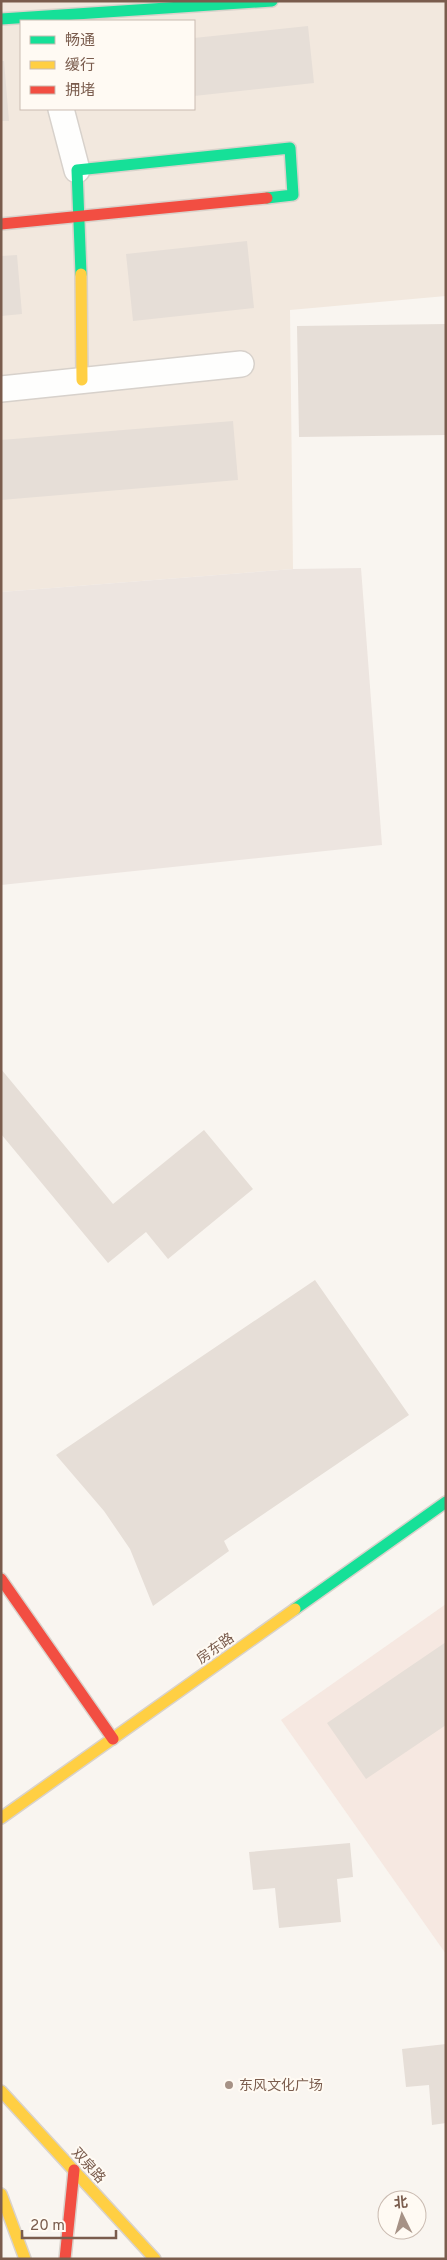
<svg xmlns="http://www.w3.org/2000/svg" width="447" height="2260" font-family="Overpass,'Noto Sans SC',sans-serif">
  <rect width="100%" height="100%" fill="#f9f5f0"/>
  <path fill="#f2e8de" fill-rule="evenodd" d="M1 1H446V296L290 310 293 569 1 592ZM21 21H194V109H21Z"/>
  <path fill="#f6e8e1" d="M446 1604V1954L281 1720Z"/>
  <path fill="#ede5e0" d="M361 568 382 845 1 885V592L293 569Z"/>
  <path fill="#e6ded7" d="M308 26 314 83 194 96V38Z
    M1 61H4L9 121H1Z
    M247 241 254 308 133 321 126 254Z
    M17 255 22 314 1 316V256Z
    M446 324V435L299 437 297 326Z
    M233 421 238 480 1 500V440Z
    M1 1069 113 1204 204 1130 253 1189 168 1259 146 1232 108 1263 1 1134Z
    M315 1280 409 1415 224 1541 229 1551 153 1606 130 1549 104 1511 56 1455Z
    M446 1642V1725L366 1779 327 1723Z
    M350 1843 353 1877 337 1879 341 1922 279 1928 275 1888 253 1890 249 1852Z
    M446 2044V2123L432 2125 429 2085 406 2087 402 2049Z"/>
  <g fill="none" stroke-linecap="round" stroke-linejoin="round">
    <defs>
      <path id="street" d="M61 109 77 170
        M1 389 241 364"/>
      <path id="fast" d="M1 19 272 1
        M81 274 77 170 290 148 293 195 267 198
        M295 1609 446 1502"/>
      <path id="slow" d="M81 274 82 380
        M1 1818 295 1609
        M1 2091 155 2259
        M1 2194 25 2259"/>
      <path id="jam" d="M1 224 267 198
        M1 1579 113 1739
        M65 2259 74 2170"/>
    </defs>
    <use href="#street" stroke="#d7d1cb" stroke-width="28"/>
    <use href="#fast" stroke="#d9d2cb" stroke-width="14"/>
    <use href="#slow" stroke="#d9d2cb" stroke-width="14"/>
    <use href="#jam" stroke="#d9d2cb" stroke-width="14"/>
    <use href="#street" stroke="#fefefd" stroke-width="25"/>
    <use href="#fast" stroke="#16e098" stroke-width="11"/>
    <use href="#slow" stroke="#ffcf43" stroke-width="11"/>
    <use href="#jam" stroke="#f24e42" stroke-width="11"/>
  </g>
  <circle fill="#a69286" stroke="#fffaf3" stroke-width="2" cx="229" cy="2085" r="5"/>
  <g text-anchor="middle" stroke-width="4" stroke-linejoin="round" paint-order="stroke">
    <g font-size="14" fill="#7a5c4d" stroke="#fffaf3">
      <text transform="translate(215 1648) rotate(-35)" y="5">房东路</text>
      <text transform="translate(89 2165) rotate(48)" y="5">双泉路</text>
    </g>
    <g font-size="14" fill="#7a5c4d" stroke="#fffaf3" text-anchor="start">
      <text x="239" y="2090">东风文化广场</text>
    </g>
  </g>
  <rect width="447" height="2260" fill="none" stroke="#7a5c4d" stroke-width="5"/>
  <rect x="20" y="20" width="175" height="90" fill="#fffaf3" stroke="#cabbb1"/>
  <rect x="30" y="36" width="25" height="8" fill="#16e098" stroke="#cabbb1"/>
  <text x="65" y="45" font-size="15" fill="#7a5c4d">畅通</text>
  <rect x="30" y="61" width="25" height="8" fill="#ffcf43" stroke="#cabbb1"/>
  <text x="65" y="70" font-size="15" fill="#7a5c4d">缓行</text>
  <rect x="30" y="86" width="25" height="8" fill="#f24e42" stroke="#cabbb1"/>
  <text x="65" y="95" font-size="15" fill="#7a5c4d">拥堵</text>
  <g transform="translate(402 2215) rotate(355)"><circle r="24" fill="#fffaf3" stroke="#cabbb1"/>
  <path d="M0-4L9 19L0 12L-9 19Z" fill="#a69286"/>
  <text y="-8" font-size="14" font-weight="bold" text-anchor="middle" fill="#7a5c4d">北</text>
  </g>
  <path d="M22 2230v8h94v-8" fill="none" stroke="#7a5c4d" stroke-width="2.5"/>
  <text x="30" y="2230" font-size="15" fill="#7a5c4d" stroke="#fffaf3" stroke-width="4" paint-order="stroke">20 m</text>
</svg>
